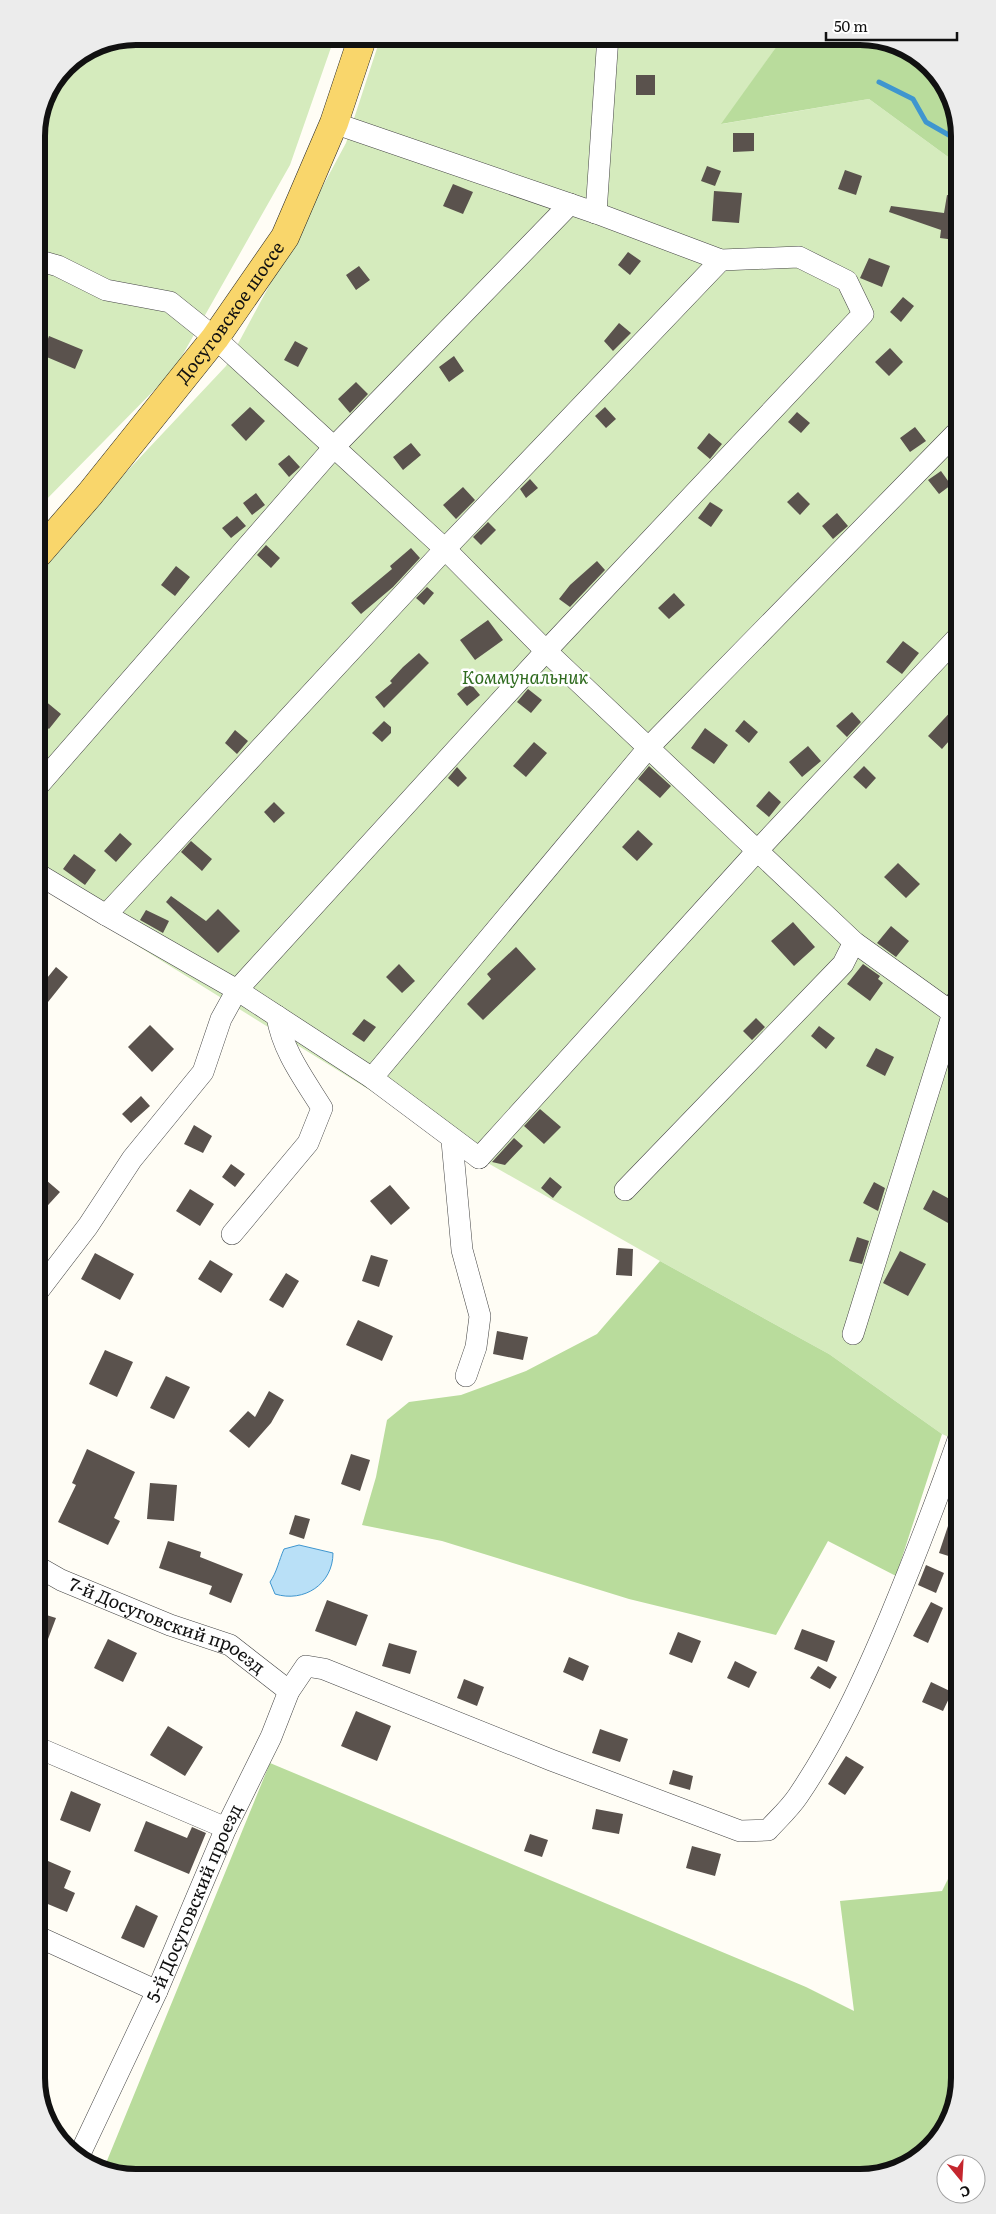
<svg xmlns="http://www.w3.org/2000/svg" width="996" height="2214" font-family="Literata,serif">
  <rect width="100%" height="100%" fill="#fffdf5"/>
  <path fill="#d5ebbd" d="M136 36H335L290 165 174 370 37 509 36 129 44 97 66 65 98 44Z
    M381 36H784L722 124 869 99 955 162 958 1441 942 1434 829 1354 660 1261 479 1158 38 884V566L226 366 346 143Z"/>
  <path fill="#b9dc9c" d="M784 36H867L921 57 954 103 955 162 869 99 721 124Z
    M660 1261 829 1354 942 1434 896 1576 828 1541 776 1635 629 1599 442 1541 362 1525 376 1477 387 1420 409 1402 461 1395 526 1371 597 1334Z
    M270 1763 806 1987 854 2011 840 1901 942 1891 959 1857 960 2079 943 2134 893 2172 129 2178 104 2168Z"/>
  <path fill="#b9e0f7" stroke="#3f96cf" d="M299 1545 333 1553C333 1584 304 1603 275 1594L270 1582C277 1572 279 1560 284 1549Z"/>
  <g fill="none" stroke-linecap="round" stroke-linejoin="round">
    <path stroke="#3f96cf" stroke-width="5" d="M879 82 913 99 926 122 954 138"/>
  </g>
  <path fill="#5a524d" d="M636 75H655V95H636Z
    M733 133H754V151L733 152Z
    M707 166 721 171 715 186 701 181Z
    M845 170 862 176 856 195 838 189Z
    M453 184 473 192 463 214 443 206Z
    M714 191 742 193 739 223 712 221Z
    M947 195 955 196V240L940 238 941 230 889 212 891 206 944 213Z
    M628 252 641 261 630 275 618 265Z
    M869 258 890 266 882 287 860 278Z
    M359 266 370 280 356 290 346 275Z
    M903 297 914 306 901 322 890 312Z
    M619 323 631 333 613 351 604 341Z
    M49 336 83 350 75 369 42 355Z
    M295 341 308 348 298 367 284 360Z
    M890 348 903 362 889 376 875 362Z
    M454 356 464 371 449 382 439 367Z
    M356 382 368 394 350 413 338 399Z
    M250 407 265 421 246 441 231 425Z
    M605 407 616 419 606 428 595 416Z
    M797 412 810 423 801 433 788 422Z
    M915 427 926 441 910 452 900 438Z
    M709 433 722 444 710 459 697 448Z
    M411 443 421 455 403 470 393 457Z
    M289 455 300 467 289 477 278 464Z
    M941 471 951 485 939 494 928 480Z
    M530 479 538 488 526 498 520 489Z
    M463 487 475 500 456 519 443 505Z
    M798 492 810 504 800 515 787 502Z
    M256 493 265 505 252 515 243 503Z
    M710 502 723 510 711 527 698 518Z
    M837 513 848 526 833 539 822 526Z
    M237 516 246 526 231 538 222 528Z
    M488 522 496 530 481 545 473 537Z
    M266 545 280 558 271 568 257 555Z
    M411 548 420 558 393 587 361 614 351 603 392 569 390 566Z
    M597 561 605 570 570 607 559 599 570 585Z
    M176 566 190 577 175 596 161 585Z
    M427 587 434 593 424 605 416 598Z
    M674 593 685 605 669 619 658 608Z
    M488 620 503 640 475 660 460 640Z
    M903 641 919 653 902 674 886 662Z
    M419 653 429 663 384 708 375 697 392 683 390 681 403 667Z
    M470 683 480 695 467 706 457 694Z
    M528 689 542 700 531 713 517 702Z
    M38 695 61 714 49 729 38 721Z
    M956 706V733L942 749 928 736Z
    M852 712 861 722 847 737 836 726Z
    M744 720 758 732 749 743 735 731Z
    M384 721 391 727V733L382 742 372 733Z
    M705 728 728 745 714 764 691 748Z
    M235 730 248 741 237 754 225 743Z
    M534 742 547 753 526 777 513 766Z
    M808 746 821 761 802 777 789 762Z
    M649 766 671 786 660 798 638 779Z
    M864 766 876 778 866 789 853 777Z
    M457 767 467 778 458 787 448 778Z
    M769 791 781 802 769 817 756 806Z
    M274 802 285 813 274 823 264 812Z
    M638 830 653 844 637 861 622 847Z
    M120 833 132 844 116 862 104 851Z
    M191 841 212 859 202 871 181 852Z
    M74 854 96 870 85 885 63 869Z
    M898 863 920 884 906 898 884 877Z
    M171 896 206 921 218 909 240 931 218 953 166 902Z
    M146 910 169 921 163 933 140 920Z
    M793 922 815 947 794 966 771 941Z
    M891 926 909 941 896 957 877 943Z
    M516 947 536 969 483 1020 467 1004 491 979 487 974Z
    M399 964 415 981 402 993 386 977Z
    M863 964 880 976 878 979 883 983 870 1001 847 984Z
    M56 967 68 977 48 1002 39 994V988Z
    M756 1018 765 1027 752 1040 743 1031Z
    M364 1019 376 1027 364 1042 352 1034Z
    M150 1025 174 1049 152 1072 128 1047Z
    M819 1026 835 1038 826 1049 811 1036Z
    M876 1048 894 1057 885 1076 866 1066Z
    M141 1096 150 1106 131 1123 122 1114Z
    M540 1109 561 1127 544 1144 524 1126Z
    M194 1125 212 1136 203 1153 184 1144Z
    M514 1138 523 1146 505 1165 492 1162Z
    M231 1164 245 1174 235 1187 222 1177Z
    M39 1174 60 1192 39 1215Z
    M550 1177 562 1187 553 1198 541 1188Z
    M874 1182 885 1188 878 1211 863 1203Z
    M390 1185 410 1208 391 1225 370 1201Z
    M190 1189 214 1204 200 1226 176 1211Z
    M933 1190 957 1203V1228L923 1209Z
    M857 1237 869 1241 862 1264 849 1261Z
    M618 1248 633 1249 632 1276 616 1275Z
    M900 1251 926 1264 908 1296 883 1283Z
    M95 1253 134 1274 120 1300 81 1279Z
    M371 1255 388 1260 379 1287 362 1281Z
    M210 1260 233 1274 221 1293 198 1279Z
    M286 1273 299 1281 283 1308 269 1300Z
    M358 1320 393 1336 382 1361 346 1345Z
    M497 1331 528 1337 523 1360 493 1354Z
    M105 1350 133 1362 117 1397 89 1384Z
    M166 1376 190 1387 174 1419 150 1408Z
    M269 1391 284 1400 271 1423 249 1448 229 1431 248 1411 255 1417Z
    M87 1449 135 1472 114 1518 120 1521 108 1545 58 1522 76 1485 72 1483Z
    M351 1454 370 1460 360 1491 341 1484Z
    M150 1483 177 1485 174 1521 147 1519Z
    M956 1502 958 1503V1559L939 1553Z
    M295 1515 310 1519 304 1539 289 1534Z
    M168 1541 201 1552 200 1557 243 1574 231 1603 209 1594 212 1586 159 1568Z
    M926 1565 944 1573 936 1593 918 1585Z
    M327 1600 368 1615 356 1646 315 1631Z
    M931 1602 943 1608 928 1643 913 1636Z
    M40 1613 56 1618 42 1655H40Z
    M802 1629 835 1641 827 1662 794 1649Z
    M678 1632 701 1641 692 1663 669 1654Z
    M108 1639 137 1653 123 1682 94 1668Z
    M389 1643 417 1651 410 1674 382 1666Z
    M569 1657 589 1666 583 1681 563 1672Z
    M735 1661 757 1672 749 1688 727 1678Z
    M818 1666 837 1677 830 1689 810 1678Z
    M464 1679 484 1687 477 1706 457 1698Z
    M931 1682 952 1692 943 1711 922 1702Z
    M356 1711 391 1726 377 1761 341 1746Z
    M168 1726 203 1747 185 1776 150 1755Z
    M600 1729 628 1739 620 1762 592 1753Z
    M846 1756 864 1767 845 1795 828 1784Z
    M673 1770 693 1776 690 1790 669 1784Z
    M71 1791 101 1804 90 1832 60 1820Z
    M596 1809 623 1814 619 1834 592 1829Z
    M146 1821 187 1838 192 1827 206 1833 189 1874 134 1851Z
    M530 1834 548 1840 542 1857 524 1851Z
    M692 1846 721 1854 715 1876 686 1868Z
    M48 1861 71 1871 64 1888 75 1893 67 1912 43 1902 46 1895 41 1893V1877Z
    M136 1905 158 1916 144 1948 121 1938Z"/>
  <g fill="none" stroke-linecap="round" stroke-linejoin="round">
    <defs>
      <g id="minor">
        <path d="M596 213 608 36"/>
        <path d="M37 260 58 266 106 290 170 302 215 338 445 549 546 651 854 942 957 1016"/>
        <path d="M38 786 335 446 570 204"/>
        <path d="M38 874 106 915 237 990 372 1078 479 1158"/>
        <path d="M106 915 445 549 721 260"/>
        <path d="M372 1078 649 747 955 434"/>
        <path d="M462 1147 452 1141 462 1250 480 1316 476 1347 466 1376"/>
        <path d="M479 1158 757 851 956 639"/>
        <path d="M625 1190 843 964 854 942"/>
        <path d="M232 1234 308 1143 322 1108C304 1079 282 1050 277 1016"/>
        <path d="M39 1290 88 1226 132 1159 203 1072 221 1019 237 990 546 651 863 314 847 281 799 257 721 260 596 213 334 123"/>
        <path d="M853 1334 957 1000"/>
        <path id="s1" d="M40 1568 61 1580 170 1625 230 1645 289 1691"/>
        <path d="M41 1749 226 1828"/>
        <path d="M41 1938 157 1991"/>
        <path id="s2" d="M78 2158 157 1991 226 1828 271 1737 289 1691 306 1666 324 1669 551 1760 740 1831 768 1830C778 1819 790 1808 798 1796 836 1740 864 1679 890 1617 914 1559 937 1500 958 1440"/>
      </g>
      <g id="major">
        <path id="s3" d="M38 554 90 494 215 338 285 237 334 123 363 36"/>
      </g>
    </defs>
    <use href="#minor" stroke="#444" stroke-width="22"/>
    <use href="#major" stroke="#222" stroke-width="29"/>
    <use href="#minor" stroke="#fff" stroke-width="21"/>
    <use href="#major" stroke="#f9d66b" stroke-width="28"/>
  </g>
  <g text-anchor="middle" stroke-width="5" stroke-linejoin="round" paint-order="stroke">
    <g font-size="18" fill="#111" stroke="#fff">
      <text dy="6" stroke="none"><textPath href="#s3" startOffset="309">Досуговское шоссе</textPath></text>
      <text dy="6" stroke="none"><textPath href="#s1" startOffset="140">7-й Досуговский проезд</textPath></text>
      <text dy="6" stroke="none"><textPath href="#s2" startOffset="280">5-й Досуговский проезд</textPath></text>
    </g>
    <g font-size="18" font-style="italic" fill="#2f6b1f" stroke="#fff">
      <text x="525" y="684">Коммунальник</text>
    </g>
  </g>
  <path d="M0 0H996V2214H0ZM136 45H860A91 91 0 0 1 951 136V2078A91 91 0 0 1 860 2169H136A91 91 0 0 1 45 2078V136A91 91 0 0 1 136 45Z" fill="#ececec" fill-rule="evenodd"/>
  <path fill="none" stroke="#111" stroke-width="6" d="M136 45H860A91 91 0 0 1 951 136V2078A91 91 0 0 1 860 2169H136A91 91 0 0 1 45 2078V136A91 91 0 0 1 136 45Z"/>
  <g transform="translate(961 2179) rotate(162)"><circle r="24" fill="#ffffff" stroke="#a0a0a0"/>
  <path d="M0-4L9 19L0 12L-9 19Z" fill="#c4262e"/>
  <text y="-8" font-size="14" font-weight="bold" text-anchor="middle" fill="#111111">С</text>
  </g>
  <path d="M826 32v8h131v-8" fill="none" stroke="#111111" stroke-width="2.5"/>
  <text x="834" y="32" font-size="15" fill="#111111" stroke="#ffffff" stroke-width="4" paint-order="stroke">50 m</text>
</svg>
